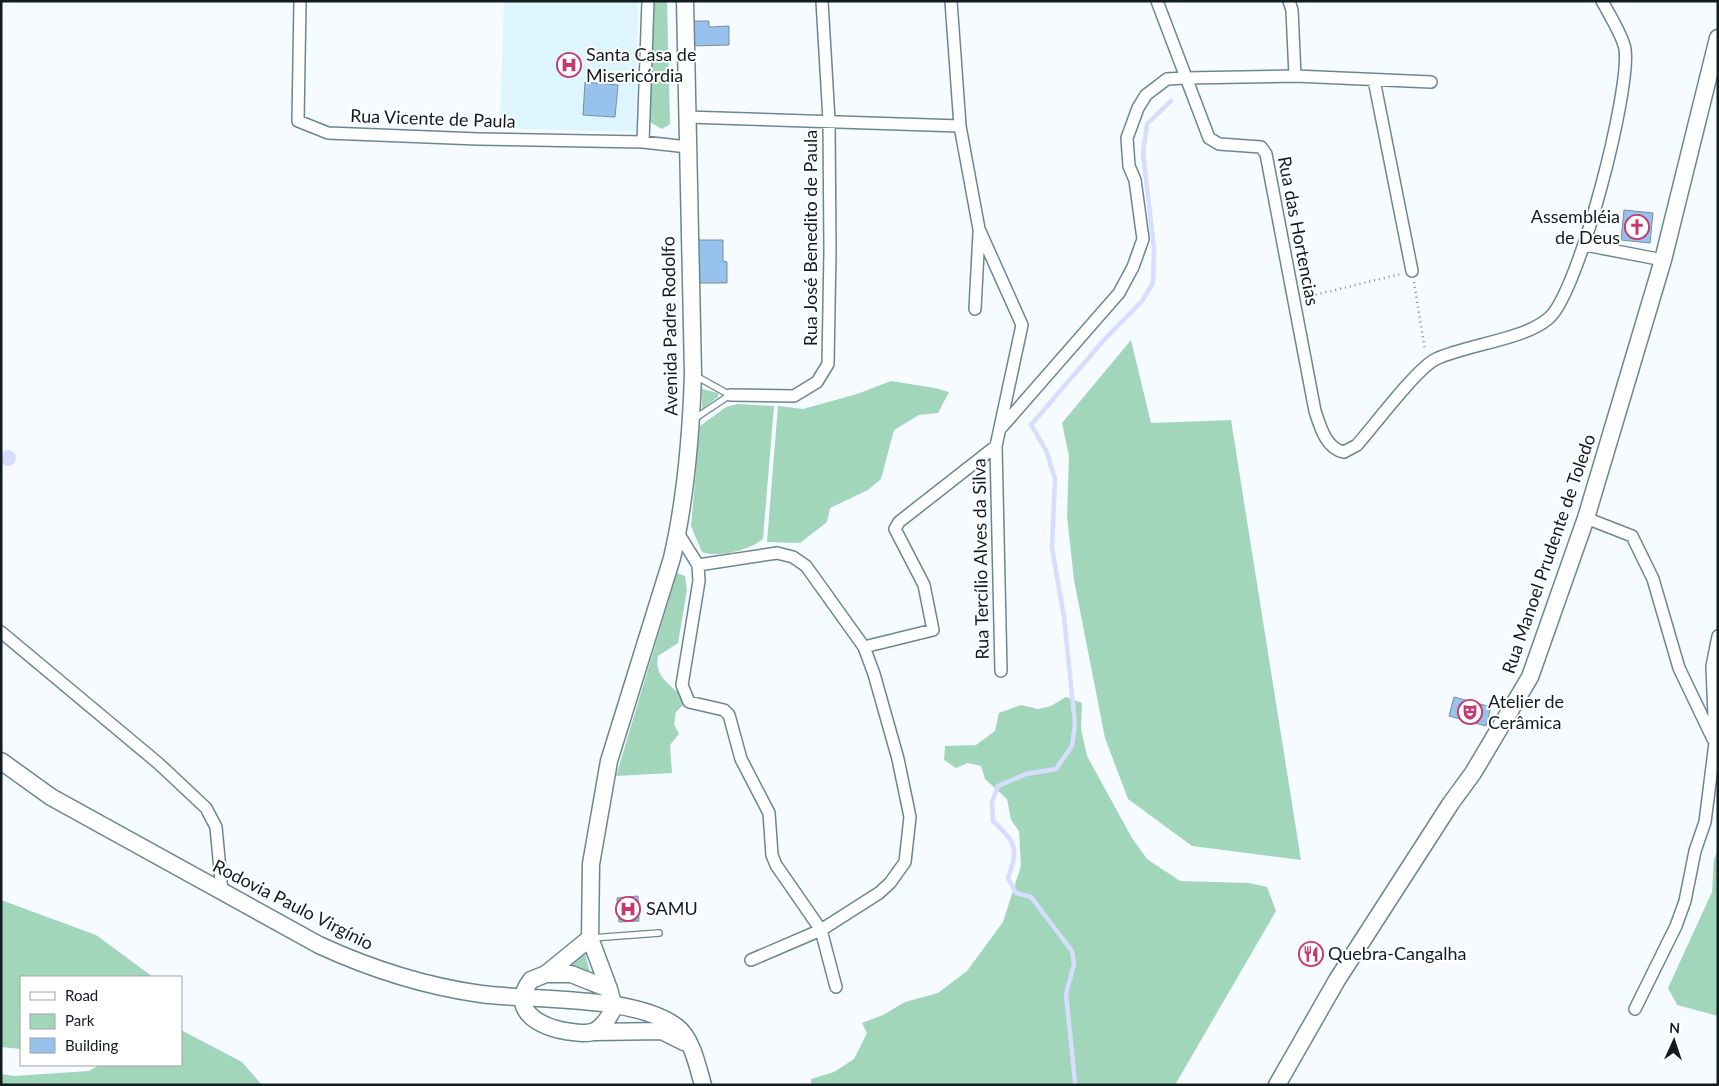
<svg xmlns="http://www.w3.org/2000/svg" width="1719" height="1086" font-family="Lato,sans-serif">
  <rect width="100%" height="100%" fill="#f5fbfe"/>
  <path fill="#ddf5fd" d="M504 1H638L636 132 500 128Z"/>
  <path fill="#a2d6bb" d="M653 1H667L670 124 662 129 650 122Z
    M1131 340 1151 423 1231 420 1301 860 1192 846 1128 799 1105 738 1074 580 1067 516 1069 456 1062 423Z
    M891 381 935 388 949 392 938 413 919 415 894 430 881 479 868 490 830 508 827 522 800 543 767 542 778 406 803 409 857 394Z
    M702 389 718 393V397L702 409Z
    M738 404 774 406 763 539C750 550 718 558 702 552L691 526 700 426 726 407Z
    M677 573 685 576 687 590 678 643 658 656C654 676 668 683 682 696L683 705 676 712 674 724 679 734 670 745 672 773 616 776Z
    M1066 697 1082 703 1081 729 1087 756 1132 838 1147 859 1180 881 1249 883 1267 887 1276 911 1175 1085H811V1079L834 1072 854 1059 867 1033 862 1023 883 1015 905 1002 938 993 967 971 1003 922 1021 866 1019 831 1011 820 1007 799 985 779 981 766 968 763 956 768 944 760 945 746 976 745 995 731 999 713 1021 705 1038 709 1051 706Z
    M1718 851V1016L1677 1005 1668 988 1712 892 1714 859Z
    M1 900 96 935 153 977H21V1049L1 1047Z
    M585 953 590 973 570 967Z
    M181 1030 242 1062 262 1085H1V1074L14 1076 89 1071 99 1065H181Z"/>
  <path fill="#d6ddfe" d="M0 458a8 8 0 1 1 16 0a8 8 0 1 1-16 0Z"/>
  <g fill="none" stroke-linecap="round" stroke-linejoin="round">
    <path stroke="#d6ddfe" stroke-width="4.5" d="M1075 1082 1066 994 1074 964 1072 951 1031 897 1016 893 1008 878C1020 848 1015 842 993 821L992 802 998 786 1026 774 1056 769 1072 746 1075 724 1064 617 1052 548 1055 479 1046 450 1031 425 1103 341 1142 301 1153 283 1154 248 1143 153 1147 124 1171 101"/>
  </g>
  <path fill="#96c2ed" stroke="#7b8ea1" d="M690 21H709V27L729 26V45L691 46Z
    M585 82 618 85 615 117 583 115Z
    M1624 210 1653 213 1650 243 1621 240Z
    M696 240H723V261L727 262V283H697Z
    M1454 697 1491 707 1486 726 1449 716Z
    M638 896 639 921 619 922 617 898Z"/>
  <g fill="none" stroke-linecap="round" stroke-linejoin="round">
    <defs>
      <path id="lane" d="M694 419 730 395 694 375
        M592 938 659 933"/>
      <path id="street" d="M300 1 298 121 328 133 478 139 643 142 688 147
        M1157 1 1209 138 1219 144 1261 147 1266 154 1315 411C1320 426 1326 449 1344 452L1357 445C1373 427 1417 368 1436 359 1468 344 1524 340 1549 318 1579 292 1631 90 1625 49 1623 36 1609 14 1602 1
        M1289 1 1292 10 1295 76
        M1374 80 1412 271
        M687 117 960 126
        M643 142 648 1
        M1585 245 1663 260
        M975 309 979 233
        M730 395 794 396 817 382 828 364 830 251 829 120 822 1
        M1001 428 1119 293 1133 267 1143 239 1135 180 1129 166 1127 138 1138 108 1146 95 1167 79 1185 78 1295 76 1431 82
        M996 446 1001 671
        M1586 518 1632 536 1653 579 1679 668 1713 739
        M678 533 698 565 699 581 682 685 689 702 724 710 729 715 741 759 769 813 772 855 776 865 821 930 836 987
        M698 565 777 553 793 557 806 566 864 647 874 674 898 759 910 817 905 862 890 883 879 893 821 930 751 960
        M1 632 158 763 206 808 216 827 222 891
        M864 647 933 630 924 585 895 529 899 522 996 446 1022 325 979 229 960 126 951 1
        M1635 1009 1676 926 1685 901 1695 851 1705 822 1715 743 1712 666 1718 636"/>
      <path id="secondary" d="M1 761 51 797 319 945C371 969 424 986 481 994 534 1001 635 995 677 1027 692 1038 698 1068 703 1085
        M546 974H571L609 989 614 1007C610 1016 605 1025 595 1031 587 1035 573 1032 565 1031 539 1026 508 1010 531 980Z
        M546 974 590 938
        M609 989 590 938 591 864 609 761 672 558C686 498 691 435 693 374L685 1
        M594 1032 662 1031 684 1042
        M1277 1085 1337 980 1451 803 1473 773 1530 677 1586 518 1663 260 1718 38"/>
    </defs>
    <use href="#lane" stroke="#6a8791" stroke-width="8"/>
    <use href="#street" stroke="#6a8791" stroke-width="14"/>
    <use href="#secondary" stroke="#6a8791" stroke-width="19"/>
    <path stroke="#828b8e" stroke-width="2.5" stroke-dasharray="1 4" stroke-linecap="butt" d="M1414 282 1425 351
      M1306 297 1401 274"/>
    <use href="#lane" stroke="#fff" stroke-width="5.5"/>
    <use href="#street" stroke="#fff" stroke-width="11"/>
    <use href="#secondary" stroke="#fff" stroke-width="16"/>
  </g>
  <defs>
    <symbol id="hospital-ring" viewBox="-11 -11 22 22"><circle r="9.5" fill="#fff" stroke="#c6396c" stroke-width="1.5"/><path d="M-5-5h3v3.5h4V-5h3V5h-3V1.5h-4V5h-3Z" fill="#c6396c"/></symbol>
    <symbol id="church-ring" viewBox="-11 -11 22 22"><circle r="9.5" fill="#fff" stroke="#c6396c" stroke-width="1.5"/><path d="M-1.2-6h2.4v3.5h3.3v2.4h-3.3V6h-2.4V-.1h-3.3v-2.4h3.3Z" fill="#c6396c"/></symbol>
    <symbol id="theatre-ring" viewBox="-11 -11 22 22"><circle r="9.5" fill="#fff" stroke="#c6396c" stroke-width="1.5"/><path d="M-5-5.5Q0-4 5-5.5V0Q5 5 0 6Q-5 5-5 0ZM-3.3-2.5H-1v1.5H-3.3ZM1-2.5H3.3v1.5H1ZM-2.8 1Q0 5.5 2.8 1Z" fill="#c6396c"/></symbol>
    <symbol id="restaurant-ring" viewBox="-11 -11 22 22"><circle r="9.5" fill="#fff" stroke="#c6396c" stroke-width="1.5"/><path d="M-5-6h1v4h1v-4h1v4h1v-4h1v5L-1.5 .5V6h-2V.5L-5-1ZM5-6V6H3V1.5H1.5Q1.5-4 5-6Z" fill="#c6396c"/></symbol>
  </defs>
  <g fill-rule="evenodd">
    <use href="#hospital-ring" x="555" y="51" width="28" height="28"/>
    <use href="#church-ring" x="1623" y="213" width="28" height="28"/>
    <use href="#theatre-ring" x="1456" y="698" width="28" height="28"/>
    <use href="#hospital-ring" x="614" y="895" width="28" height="28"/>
    <use href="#restaurant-ring" x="1297" y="940" width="28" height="28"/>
  </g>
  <g text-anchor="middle" stroke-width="4" stroke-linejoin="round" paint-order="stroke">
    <g font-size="18" fill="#101c20" stroke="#fff" text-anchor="start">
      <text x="586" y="61">Santa Casa de<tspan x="586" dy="21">Misericórdia</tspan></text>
      <text x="1620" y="223" text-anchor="end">Assembléia<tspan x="1620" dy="21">de Deus</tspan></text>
      <text x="1488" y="708">Atelier de<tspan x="1488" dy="21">Cerâmica</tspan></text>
      <text x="646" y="915">SAMU</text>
      <text x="1328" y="960">Quebra-Cangalha</text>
    </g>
    <g font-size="18" fill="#101c20" stroke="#fff">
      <text transform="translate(433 119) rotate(2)" y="6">Rua Vicente de Paula</text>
      <text transform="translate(1298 231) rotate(79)" y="6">Rua das Hortencias</text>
      <text transform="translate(811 238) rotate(-90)" y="6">Rua José Benedito de Paula</text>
      <text transform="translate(670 326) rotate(-91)" y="6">Avenida Padre Rodolfo</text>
      <text transform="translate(1549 554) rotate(-71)" y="6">Rua Manoel Prudente de Toledo</text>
      <text transform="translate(981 559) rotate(-91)" y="6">Rua Tercílio Alves da Silva</text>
      <text transform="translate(293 905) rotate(27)" y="6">Rodovia Paulo Virgínio</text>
    </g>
  </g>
  <rect width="1719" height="1086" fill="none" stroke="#101c20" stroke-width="5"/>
  <rect x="20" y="976" width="162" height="90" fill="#ffffff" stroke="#9fa4a6"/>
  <rect x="30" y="992" width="25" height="8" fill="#ffffff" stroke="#9fa4a6"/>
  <text x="65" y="1001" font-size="15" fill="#101c20">Road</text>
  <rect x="30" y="1014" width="25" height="15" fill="#a2d6bb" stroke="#9fa4a6"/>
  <text x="65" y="1026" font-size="15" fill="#101c20">Park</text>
  <rect x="30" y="1038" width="25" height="15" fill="#96c2ed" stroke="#9fa4a6"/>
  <text x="65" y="1051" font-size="15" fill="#101c20">Building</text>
  <g transform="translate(1674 1041) rotate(3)" stroke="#ffffff" stroke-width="4" paint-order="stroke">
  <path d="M0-4L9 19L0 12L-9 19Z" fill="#101c20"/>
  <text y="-8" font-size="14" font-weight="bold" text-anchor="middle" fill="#101c20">N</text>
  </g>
</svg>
